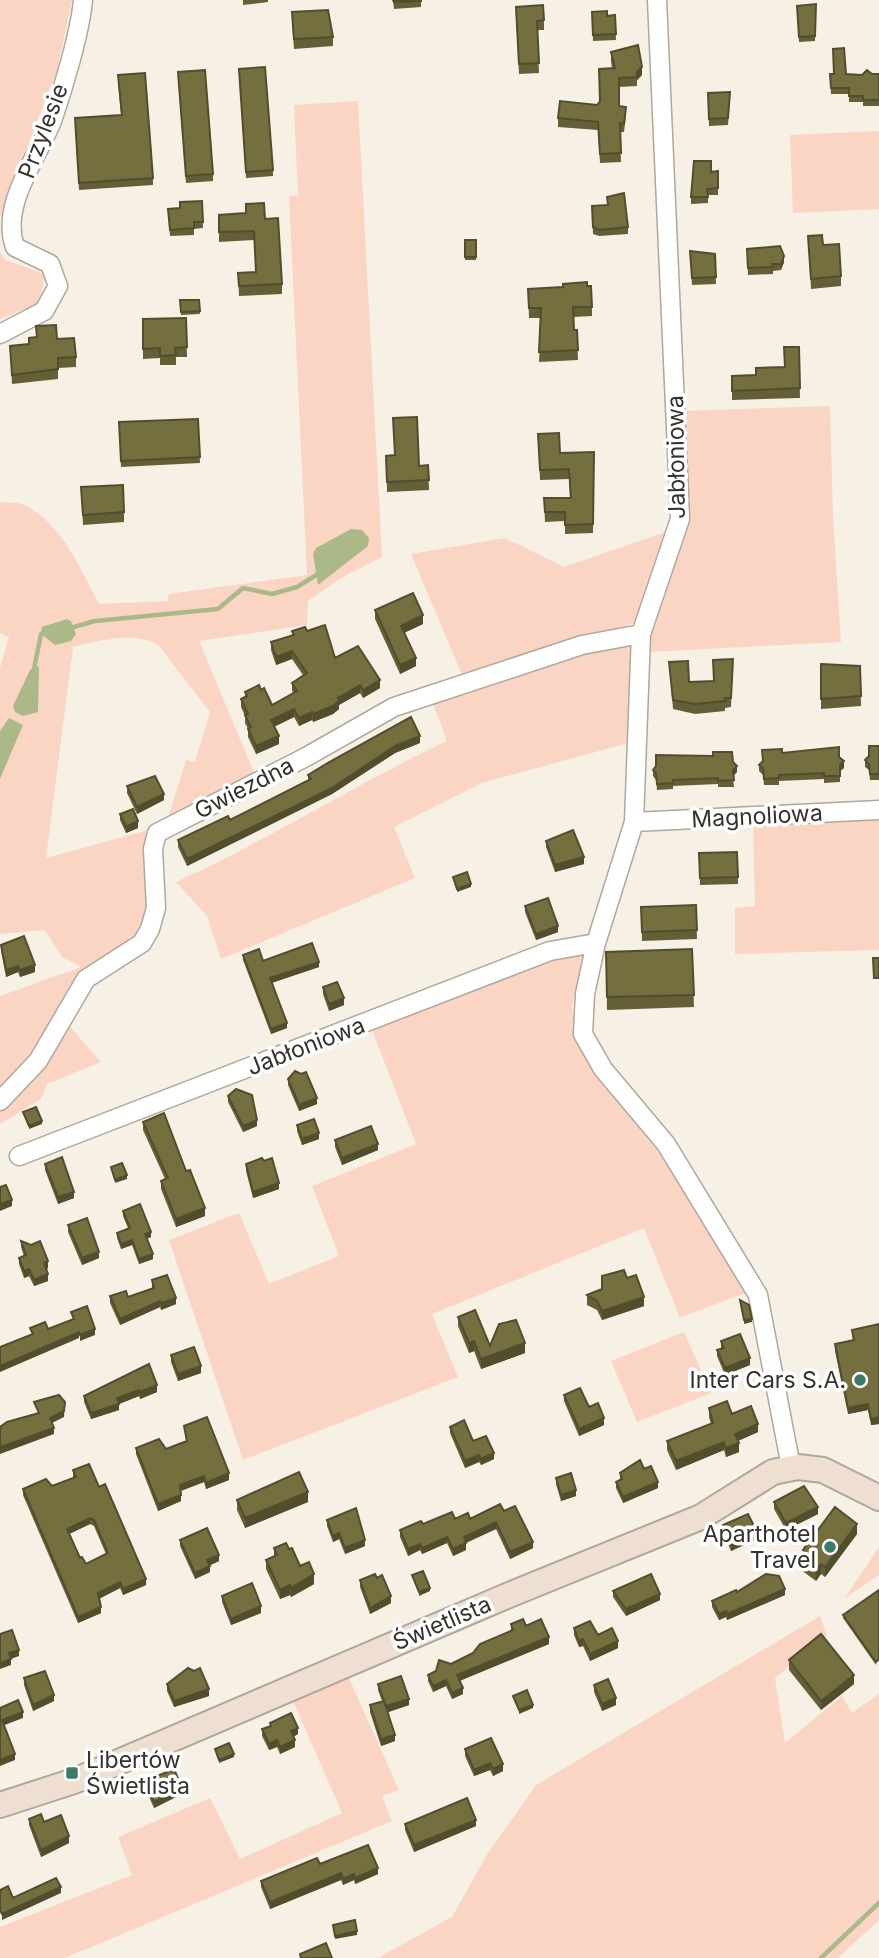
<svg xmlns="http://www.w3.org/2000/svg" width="879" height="1958" font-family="Inter,sans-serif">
  <rect width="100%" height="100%" fill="#f7f1e5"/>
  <path fill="#fad5c3" d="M0 0H72L57 70 0 218Z
    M358 101 382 557 341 578 308 601 307 625 199 641 256 777 167 821 186 760 195 762 210 712 159 646C137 630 97 641 73 647L46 858 148 830C142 861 157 895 145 926 132 957 92 963 71 987 53 1008 45 1039 29 1062 22 1074 10 1084 0 1094V996L81 967 62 957 45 930 0 934V668L9 637 0 633V502C8 503 20 502 27 506 63 526 81 570 99 604L167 601 169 594 307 575 289 196 298 195 294 105Z
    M879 131V209L793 213 790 135Z
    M0 252 5 260 46 274 38 304 0 319Z
    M830 406 833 517 841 642 648 652 654 617 689 524 682 411Z
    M674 529 641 621 462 675 411 554 505 538 564 567Z
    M641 634 636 741 482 783 394 827 415 878 221 959 207 916 176 882C269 840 355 784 447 741L430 695Z
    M879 816V950L735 954V908L755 906 753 822Z
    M584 951 572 1007 582 1051 698 1205 750 1291 680 1318 644 1228 432 1314 458 1377 243 1460 169 1240 239 1213 269 1284 339 1256 312 1186 416 1144 370 1025 544 959Z
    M64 1020 101 1062 47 1084 41 1099 0 1124V1104Z
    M684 1332 711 1393 637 1422 611 1361Z
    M879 1547V1575L844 1599Z
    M820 1616 827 1636 775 1678 785 1743 842 1696 852 1713 879 1694V1920L838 1958H378L452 1917 488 1853 536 1785Z
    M348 1676 399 1790 382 1796 392 1821 65 1958H0V1927L132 1875 118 1837 210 1798 240 1859 342 1813 293 1701Z"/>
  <path fill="#abb888" d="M351 529 362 530 369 538 368 546 318 585 313 554 316 548Z
    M67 619 71 621 76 634 71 641 55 645 41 634 42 627Z
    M39 666 38 712 23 716 15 712 13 706 30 670Z
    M9 718 23 725 0 779V731Z"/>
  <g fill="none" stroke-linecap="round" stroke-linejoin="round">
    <path stroke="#abb888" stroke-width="4.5" d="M70 628 95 621 218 609 243 588 272 594 297 587 318 574
      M33 674 41 634 44 633
      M821 1958 879 1903"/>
    <defs>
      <path id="street" d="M657 0 680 519 641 634 634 822 596 943 585 994 583 1034 603 1069 666 1144 758 1295 791 1467
        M0 334 44 311 58 286 50 264 15 247C0 205 37 159 52 121 63 89 80 33 83 0
        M634 822 879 810
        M0 1101 38 1061 86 979 142 943 150 929 156 908 153 849 157 833 306 757 394 707 582 645 641 634
        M19 1156 550 951 596 943"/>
      <path id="secondary" d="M0 1805 74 1781 509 1595 701 1517 773 1472 798 1467 823 1470 879 1498"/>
    </defs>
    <use href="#street" stroke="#aea89d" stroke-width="21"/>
    <use href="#secondary" stroke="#aea89d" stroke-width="28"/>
    <use href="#street" stroke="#fff" stroke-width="18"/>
    <use href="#secondary" stroke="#eedfd0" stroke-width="24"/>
  </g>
  <path fill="#655f37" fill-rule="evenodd" d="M243 0H268V2L243 5Z
    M393 0H421V7L394 9Z
    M816 4 815 41 799 42 797 11Z
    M592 12 607 16 615 15 616 40 593 41Z
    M516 16 544 20V30H537L539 73 519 74Z
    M292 22 333 37V46L294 49Z
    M611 52 642 75 637 80V86L619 87V106L626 115 624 132H620L621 162 600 163 598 130 558 127V118L597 105 600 101 612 68 611 61Z
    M830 74H879V106H863V102H849V94H831Z
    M239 75 273 170V176L246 178Z
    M178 79 213 174V181L186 183Z
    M118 82 153 178V185L79 190 75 124 121 115Z
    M708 93 730 98 728 125 709 126Z
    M718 171V195H708V203L691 204V197Z
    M202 201 203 228 194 229V235L170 236 168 209 180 208Z
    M607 205 628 227V234L599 236 593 234 592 206Z
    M219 215 265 219 282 284V294L239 296 238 273 256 272 254 240 219 242Z
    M808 236 823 245 841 276V286L811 289Z
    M465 240H476V260H465Z
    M747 249 784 262 781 270 773 271V274L748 275Z
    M690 251 715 254 716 284 692 285Z
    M587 286 592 307V316L573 317 574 330H577L578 360 539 362 541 318H529L528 289Z
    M180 300H199L200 314 181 315Z
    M186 318 187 357H176V365H160V358L143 359V319Z
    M36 326 57 339 76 357V367L58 368V379L12 384 10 346 29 344V338L36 337Z
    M799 347 800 398 732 400V376L756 375 784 367Z
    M198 419 200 463 121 467 119 422Z
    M538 434 560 453 594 452 593 533 565 534V521L545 522 544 498H570L569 479 540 480Z
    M386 456 419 466 428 465 429 490 387 492Z
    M81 487 124 512V522L83 525Z
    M375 610 423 624 404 633 416 666 400 674 375 619Z
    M292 631H307L335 658 380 688 363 698 360 693 339 705V709L333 714 313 722 312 720 299 726 294 717 274 727 279 744 256 754 248 737V729L245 723V716L241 707V699L245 697V692L261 690 272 705 294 693 292 691V683L303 675 292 659 276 665 271 650V642L292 635Z
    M733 659 731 707 725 708V711L695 714 673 709 669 662 689 682 714 681Z
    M821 664 860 666 861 706 821 709Z
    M420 743 395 753 332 794 187 866 178 847V840L230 820 308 780V775Z
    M879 746V780H870L869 770 865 767V760Z
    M782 753 839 757 844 768 840 771V782L824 783V779L779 781V785H764L763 775 759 771V765Z
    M733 762 737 772 733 776 734 787H718V784L673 786V789L657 790 656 780 653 776V770Z
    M127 786 164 800 137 814 127 793Z
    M120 814 138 828 126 833 120 820Z
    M546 841 584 864 555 872 546 847Z
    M737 852 738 884 700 885 699 853Z
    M696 905 697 939 642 941 641 907Z
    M525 906 558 932 536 940 525 912Z
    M1 945 35 972 20 977 18 972 6 977 1 951Z
    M692 949 694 1007 607 1010 606 952Z
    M243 955 263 961 319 967 272 983 287 1028 271 1034 243 960Z
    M323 987 344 1005 329 1011 323 994Z
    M301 1074 317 1104 299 1111 288 1085V1079Z
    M228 1096 257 1126 243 1132 228 1102Z
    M143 1122 205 1216 176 1227 161 1189V1181L165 1179 143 1130Z
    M297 1125 319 1139 302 1145 297 1131Z
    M335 1140 378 1150 342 1165 335 1147Z
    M45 1164 74 1198 58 1204 45 1170Z
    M246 1164 279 1189 253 1198 246 1171Z
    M123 1211 151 1237 147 1239 153 1259 139 1264 132 1245 121 1249 117 1238V1233L128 1228 123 1216Z
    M68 1225 99 1258 82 1265 68 1232Z
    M21 1241 48 1268 46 1269 48 1281 34 1286 29 1276 24 1278 19 1264V1258L24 1256 21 1247Z
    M627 1278 644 1306 602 1320 597 1310 587 1305V1295Z
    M152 1280 176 1304 161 1310 160 1307 120 1325 110 1303V1296L128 1297 152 1288Z
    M458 1317 490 1346 525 1353 481 1369 474 1351 469 1353 458 1326Z
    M879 1324V1424L871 1425 868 1410 848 1414 835 1351V1344L853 1340 852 1330Z
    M721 1341 750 1365 725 1375 717 1356V1350L721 1348Z
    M171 1355 201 1373 178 1381 171 1362Z
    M149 1364 157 1392 140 1399 139 1396 119 1404V1410L91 1419 84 1402V1396Z
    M564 1395 589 1407 604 1425 579 1436 564 1401Z
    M709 1408 732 1414 758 1432 738 1441 739 1452 726 1457 724 1450 676 1470 667 1450V1441L711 1424 709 1417Z
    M184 1426 229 1480 206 1489 204 1482 181 1491V1501L158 1511 136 1454V1448L166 1449 186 1441Z
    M450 1427 473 1441 494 1459 481 1465 479 1462 465 1468 450 1433Z
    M73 1470 99 1487 146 1585 123 1595 120 1588 99 1599 101 1613 78 1623 23 1495V1489L52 1486 73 1478ZM90 1524 94 1526 106 1554 86 1564 80 1558 69 1534Z
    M620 1473 658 1488 623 1503 616 1488V1482L620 1480Z
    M556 1478 576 1496 561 1501 556 1484Z
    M237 1500 308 1502 245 1528 237 1510Z
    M774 1502 818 1514 786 1530 774 1509Z
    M504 1511 533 1548 510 1559 496 1529 466 1542V1550L453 1556 447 1543 422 1554 420 1550 408 1556 400 1537V1530L423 1524 455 1519H470Z
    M327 1520 365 1546 345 1554 339 1539 333 1542 327 1526Z
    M723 1525 757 1539 731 1551 723 1532Z
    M857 1534 825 1577 821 1574 816 1581 801 1570V1560L803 1558V1550Z
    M180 1540 219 1561 210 1565V1572L195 1579 180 1546Z
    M274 1548 289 1549 314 1584 291 1597 290 1595 280 1599 266 1569V1560L274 1556Z
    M377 1578 391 1603 370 1614 360 1587V1580Z
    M879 1590 876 1665 843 1618V1615Z
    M613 1591 660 1600 626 1616 613 1597Z
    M737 1592 785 1595 727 1620 726 1617 719 1620 712 1607V1601Z
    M222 1596 261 1613 231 1625 222 1602Z
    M511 1624 526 1626 549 1644 459 1681 463 1694 452 1699 446 1686 433 1692 428 1681V1675L473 1653 511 1631Z
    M574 1628 598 1635 618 1648 590 1661 583 1646 579 1647 574 1635Z
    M789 1660 854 1684 821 1710 789 1670Z
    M24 1678 54 1701 33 1711 24 1685Z
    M167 1684 209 1696 174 1707 167 1691Z
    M378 1684 409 1705 387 1712 395 1741 381 1746 370 1712V1705L382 1701 378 1690Z
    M594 1685 616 1705 602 1711 594 1692Z
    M270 1723 298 1734 293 1737 295 1747 280 1754 277 1747 269 1750 262 1736V1729L270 1726Z
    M465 1749 503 1771 493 1776 490 1770 474 1776 465 1756Z
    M145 1781 182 1794 154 1808 145 1788Z
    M29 1819 44 1822 69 1843 41 1857 29 1825Z
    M405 1824 476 1826 414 1852 405 1830Z
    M320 1864 378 1874 355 1884 354 1880 343 1885 341 1880 270 1909 261 1887V1881Z"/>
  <path fill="#524e2d" d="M642 67V75L637 80V72Z
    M784 256V262L781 270V264Z
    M423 615V624L401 634V626Z
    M292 651V659L276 665V657Z
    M416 658V666L400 674V665Z
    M380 680V688L363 698V690Z
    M360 685V693L339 705V709L333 714 313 722V714L338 698Z
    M294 709V717L271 728V720Z
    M312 712V720L299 726V718Z
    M279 736V744L256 754V746Z
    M420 736V743L395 753 332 794 187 866V859L395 746Z
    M844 761V768L840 771V765Z
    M737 766V772L733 776V770Z
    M164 794V800L137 814V807Z
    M138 821V828L126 833V827Z
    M584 857V864L555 872V865Z
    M471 884V887L457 892V889Z
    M558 926V932L536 940V934Z
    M319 962V967L270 983V978Z
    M35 965V972L20 977V970Z
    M18 966V972L6 977V970Z
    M344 998V1005L329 1011V1004Z
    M287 1023V1028L271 1034V1029Z
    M317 1098V1104L299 1111V1105Z
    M257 1120V1126L243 1132V1126Z
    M42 1121V1124L29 1129V1126Z
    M319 1133V1139L302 1145V1139Z
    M378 1144V1150L342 1165V1158Z
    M127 1175V1179L115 1183V1180Z
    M279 1183V1189L253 1198V1192Z
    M74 1192V1198L58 1204V1197Z
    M12 1200V1206L0 1211V1204Z
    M205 1208V1216L176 1227V1219Z
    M151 1232V1237L145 1239V1234Z
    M132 1240V1245L121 1249V1244Z
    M99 1252V1258L82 1265V1258Z
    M153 1254V1259L139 1264V1259Z
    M48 1261V1268L44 1270V1263Z
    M29 1269V1276L24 1278V1271Z
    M48 1274V1281L34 1286V1280Z
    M644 1297V1306L602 1320V1311Z
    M176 1298V1304L161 1310V1303Z
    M160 1301V1307L120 1325V1319Z
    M752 1319V1322L744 1324V1320Z
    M95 1329V1335L80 1341V1335Z
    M79 1332V1338L0 1372V1366Z
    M474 1341V1351L469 1353V1343Z
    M525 1343V1353L481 1369V1359Z
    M750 1358V1365L725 1375V1368Z
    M201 1366V1373L178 1381V1374Z
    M157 1385V1392L140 1399V1392Z
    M139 1390V1396L119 1404V1410L91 1419V1413L117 1398Z
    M65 1402 64 1417 50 1424V1418Z
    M868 1404V1410L848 1414V1408Z
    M879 1417V1424L871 1425V1419Z
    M604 1418V1425L579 1436V1429Z
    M758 1424V1432L735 1442V1434Z
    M54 1428V1434L0 1454V1447Z
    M724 1442V1450L676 1470V1461Z
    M739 1443V1452L726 1457V1448Z
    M494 1453V1459L481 1465V1459Z
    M479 1455V1462L465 1468V1461Z
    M229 1473V1480L206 1489V1483Z
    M204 1476V1482L180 1491V1485Z
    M658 1482V1488L623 1503V1497Z
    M576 1490V1496L561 1501V1495Z
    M308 1492V1502L245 1528V1518Z
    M181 1495V1501L158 1511V1504Z
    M818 1507V1514L786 1530V1523Z
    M90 1518V1524L67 1535V1529Z
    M496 1522V1529L464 1544V1537Z
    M857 1524V1534L825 1577V1567Z
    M757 1532V1539L731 1551V1544Z
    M339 1533V1539L333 1542V1536Z
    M447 1537V1543L422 1554V1548Z
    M365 1540V1546L345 1554V1548Z
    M533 1542V1548L510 1559V1552Z
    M466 1543V1550L453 1556V1549Z
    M420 1544V1550L408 1556V1549Z
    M219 1555V1561L207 1567V1560Z
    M821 1564V1574L816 1581V1571Z
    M210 1566V1572L195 1579V1573Z
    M314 1574V1584L291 1597V1588Z
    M146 1579V1585L123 1595V1589Z
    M120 1582V1588L98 1599V1593Z
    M290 1585V1595L280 1599V1590Z
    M430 1588V1591L419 1596V1592Z
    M785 1589V1595L727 1620V1614Z
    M660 1594V1600L626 1616V1609Z
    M391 1596V1603L370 1614V1608Z
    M261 1606V1613L231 1625V1619Z
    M101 1607V1613L78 1623V1617Z
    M726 1611V1617L719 1620V1614Z
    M549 1637V1644L457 1682V1675Z
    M583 1639V1646L579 1647V1641Z
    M618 1641V1648L590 1661V1654Z
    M19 1650V1656L11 1659V1665L0 1669V1663L9 1653Z
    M854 1675V1684L821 1710V1701Z
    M446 1680V1686L433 1692V1686Z
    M463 1688V1694L452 1699V1693Z
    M209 1689V1696L174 1707V1701Z
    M54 1695V1701L33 1711V1705Z
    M616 1698V1705L602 1711V1704Z
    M409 1699V1705L386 1713V1706Z
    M533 1705V1708L519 1714V1710Z
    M23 1712V1718L2 1726V1720Z
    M298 1728V1734L291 1738V1731Z
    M395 1735V1741L381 1746V1739Z
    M277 1740V1747L269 1750V1744Z
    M295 1740V1747L280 1754V1747Z
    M15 1754V1760L0 1766V1760Z
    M234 1754V1757L219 1763V1760Z
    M490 1763V1770L474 1776V1770Z
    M503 1764V1771L493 1776V1769Z
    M182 1788V1794L154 1808V1802Z
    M476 1820V1826L414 1852V1845Z
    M69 1836V1843L41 1857V1850Z
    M378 1868V1874L355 1884V1878Z
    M341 1873V1880L270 1909V1902Z
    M354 1874V1880L343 1885V1879Z
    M61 1887V1893L2 1920V1914Z
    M357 1931V1935L335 1939V1936Z"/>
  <path fill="#756f40" stroke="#524e2d" stroke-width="2" fill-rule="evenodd" d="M393 0H421V1L394 2Z
    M816 4 815 36 799 37 797 6Z
    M543 5 544 20 537 21 539 63 519 64 516 7Z
    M328 10 333 37 294 39 292 12Z
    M607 11V16L615 15 616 34 593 35 592 12Z
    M638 45 642 67 637 72V77L619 78V106L626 107 624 124 620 123 621 153 600 154 598 122 558 118 560 101 597 105 600 101 599 69 615 68 611 52Z
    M844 48 846 74 862 75 867 70 872 74H879V100H863V96H849V88H831L830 74H834L833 49Z
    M265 67 273 170 246 172 239 69Z
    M205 70 213 174 186 176 178 72Z
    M145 73 153 178 79 183 75 118 122 115 118 75Z
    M730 92 728 118 709 119 708 93Z
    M694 161H711V172L718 171V188L707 189 708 197H691Z
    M624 193 628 227 599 230 593 227 592 206 608 205 607 197Z
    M202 201 203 222H194V228L170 230 168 209 180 208V202Z
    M264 203 265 219 278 218 282 284 239 286 238 273 256 272 254 231 219 232V215L246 213V204Z
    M822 235 823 245 839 244 841 276 811 279 808 236Z
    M465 240H476V257H465Z
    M780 246 784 256 781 264H772L773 267 748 268 747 249Z
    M690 251 715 254 716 277 692 278Z
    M587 282V286H591L592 307H573L574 330H577L578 350 539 352 541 308H529L528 289 563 287V284Z
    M180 300H199L200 311 181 312Z
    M186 318 187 347 175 348 176 355 160 356V348L143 349V319Z
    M56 325 57 339 74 338 76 357 58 358V369L12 375 10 346 29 344V338L37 337 36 326Z
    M784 347H799L800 388 732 391V376L756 375V368L785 367Z
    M417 417 419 466 428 465 429 480 387 482 386 456 395 455 393 418Z
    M198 419 200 457 121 461 119 422Z
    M559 433 560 453 594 452 593 524 565 525V512H545L544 498H571L569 469 540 470 538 434Z
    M123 485 124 512 83 515 81 487Z
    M413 593 423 615 401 626 416 658 400 665 375 610Z
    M325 625 335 658 358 646 380 680 363 690 360 685 338 698 339 701 333 706 313 714 312 712 299 718 294 709 271 720 279 736 256 746 248 729 251 727 245 715 248 714 241 699 247 696 245 692 259 685 261 690 264 688 272 705 297 691 292 683 307 673 292 651 276 657 271 642 294 635 292 631 305 627 307 631Z
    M733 659 731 698H725V701L695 704 673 700 669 662 688 661 689 682 714 681 713 660Z
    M821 664 860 666 861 696 821 699Z
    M411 717 420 736 395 746 332 788 187 859 178 840 228 816 230 820 311 779 308 775 331 761Z
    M869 746H879V774H870L869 764 865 760 869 756Z
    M839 747V757L844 761 840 765V776H824V773L779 775V778L764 779 763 768 759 765 763 761 762 750 782 749V753Z
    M713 752H732L733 762 737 766 733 770 734 780 718 781V778L673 780V783L657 784 656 773 653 770 656 766V755L713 756Z
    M155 776 164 794 137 807 127 786Z
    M133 809 138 821 126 827 120 814Z
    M573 830 584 857 555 865 546 841Z
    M737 852 738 877 700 878 699 853Z
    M467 872 471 884 457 889 453 877Z
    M548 898 558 926 536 934 525 906Z
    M696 905 697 930 642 932 641 907Z
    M24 936 35 965 20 970 18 966 6 970 1 945Z
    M312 943 319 962 270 978 287 1023 271 1029 243 955 259 949 263 961Z
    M692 949 694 995 607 997 606 952Z
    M873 958H879V978H874Z
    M337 982 344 998 329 1004 323 987Z
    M295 1071 301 1074 306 1072 317 1098 299 1105 288 1079Z
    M236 1089 252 1095 257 1120 243 1126 228 1096Z
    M36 1107 42 1121 29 1126 23 1112Z
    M164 1113 186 1171 190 1170 205 1208 176 1219 161 1181 168 1178 143 1122Z
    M314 1119 319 1133 302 1139 297 1125Z
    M371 1126 378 1144 342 1158 335 1140Z
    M62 1157 74 1192 58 1197 45 1164Z
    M262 1158 264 1161 272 1158 279 1183 253 1192 246 1164Z
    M122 1163 127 1175 115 1180 111 1167Z
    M6 1185 12 1200 0 1204V1187Z
    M140 1204 151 1232 145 1234 153 1254 139 1259 132 1240 121 1244 117 1233 130 1228 123 1211Z
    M87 1218 99 1252 82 1258 68 1225Z
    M21 1241 31 1245 40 1241 48 1261 44 1263 48 1274 34 1280 29 1269 24 1271 19 1258 26 1255Z
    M624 1270 627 1278 636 1275 644 1297 602 1311 597 1301 587 1295 602 1289V1276Z
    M167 1275 176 1298 161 1303 160 1301 120 1319 110 1296 126 1291 128 1297 154 1288 152 1280Z
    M740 1300 749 1305 752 1319 744 1320Z
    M87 1306 95 1329 80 1335 79 1332 0 1366V1347L33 1334 30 1328 45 1322 48 1329 74 1319 71 1312Z
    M475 1310 490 1346 499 1324 516 1320 525 1343 481 1359 474 1341 469 1343 458 1317Z
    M879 1324V1417L871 1419 868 1404 848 1408 835 1344 854 1340 852 1330Z
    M740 1334 750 1358 725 1368 717 1350 724 1348 721 1341Z
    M194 1347 201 1366 178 1374 171 1355Z
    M149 1364 157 1385 140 1392 139 1390 117 1398 119 1404 91 1413 84 1396Z
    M580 1388 589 1407 598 1403 604 1418 579 1429 564 1395Z
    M59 1395 65 1402 64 1411 50 1418 54 1428 0 1447V1427L7 1422 39 1413 34 1402Z
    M727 1401 732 1414 751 1406 758 1424 735 1434 739 1443 726 1448 724 1442 676 1461 667 1441 713 1423 709 1408Z
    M207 1417 229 1473 206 1483 204 1476 180 1485 181 1495 158 1504 136 1448 159 1439 166 1449 187 1441 184 1426Z
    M464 1420 473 1441 486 1436 494 1453 481 1459 479 1455 465 1461 450 1427Z
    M640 1460 644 1469 651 1466 658 1482 623 1497 616 1482 622 1479 620 1473Z
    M89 1464 99 1487 105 1484 146 1579 123 1589 120 1582 98 1593 101 1607 78 1617 23 1489 46 1479 52 1486 76 1477 73 1470ZM90 1518 94 1520 108 1553 86 1564 82 1557 80 1558 67 1529Z
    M299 1472 308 1492 245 1518 237 1500Z
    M571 1473 576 1490 561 1495 556 1478Z
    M804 1486 818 1507 786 1523 774 1502Z
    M500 1504 504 1511 515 1506 533 1542 510 1552 496 1522 464 1537 466 1543 453 1549 447 1537 422 1548 420 1544 408 1549 400 1530 421 1521 423 1524 452 1512 455 1519 468 1513 470 1519Z
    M835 1507 857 1524 825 1567 821 1564 816 1571 801 1560 806 1553 803 1550Z
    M356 1508 365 1540 345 1548 339 1533 333 1536 327 1520Z
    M748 1514 757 1532 731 1544 723 1525Z
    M207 1528 219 1555 207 1560 210 1566 195 1573 180 1540Z
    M286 1543 289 1549 292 1548 300 1566 309 1562 314 1574 291 1588 290 1585 280 1590 266 1560 277 1555 274 1548Z
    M423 1571 430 1588 419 1592 412 1575Z
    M375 1574 377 1578 382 1575 391 1596 370 1608 360 1580Z
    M651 1574 660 1594 626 1609 613 1591Z
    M766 1574 779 1576 785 1589 727 1614 726 1611 719 1614 712 1601 736 1590 737 1592Z
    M252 1583 261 1606 231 1619 222 1596Z
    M879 1590V1659L876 1662 843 1615Z
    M523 1619 526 1626 541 1619 549 1637 457 1675 463 1688 452 1693 446 1680 433 1686 428 1675 436 1671 439 1660 451 1664 473 1653 480 1644 513 1630 511 1624Z
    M590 1621 598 1635 612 1628 618 1641 590 1654 583 1639 579 1641 574 1628Z
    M12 1630 19 1650 9 1653 11 1659 0 1663V1634Z
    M821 1634 854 1675 821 1701 789 1660Z
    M188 1668 194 1671 200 1668 209 1689 174 1701 167 1684Z
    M45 1671 54 1695 33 1705 24 1678Z
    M401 1676 409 1699 386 1706 378 1684Z
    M608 1679 616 1698 602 1704 594 1685Z
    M527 1690 533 1705 519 1710 513 1696Z
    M18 1700 23 1712 2 1720 15 1754 0 1760V1708Z
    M384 1701 395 1735 381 1739 370 1705Z
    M291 1713 298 1728 291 1731 295 1740 280 1747 277 1740 269 1744 262 1729 271 1726 270 1723Z
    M491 1738 503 1764 493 1769 490 1763 474 1770 465 1749Z
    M229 1743 234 1754 219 1760 215 1749Z
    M174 1769 182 1788 154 1802 145 1781Z
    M467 1798 476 1820 414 1845 405 1824Z
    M41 1814 44 1822 61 1815 69 1836 41 1850 29 1819Z
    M368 1845 378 1868 355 1878 354 1874 343 1879 341 1873 270 1902 261 1881 317 1858 320 1864Z
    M56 1878 61 1887 2 1914 0 1910V1890L8 1886 13 1898Z
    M355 1920 357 1931 335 1936 333 1925Z
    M326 1943 332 1958H301L300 1954Z"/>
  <g fill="#3a7b6a" stroke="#fff" stroke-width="2.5">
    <circle cx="860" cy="1380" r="7"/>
    <circle cx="830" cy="1547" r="7"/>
    <rect x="65" y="1766" width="14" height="14" rx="3.5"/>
  </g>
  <g text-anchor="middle" stroke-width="7" stroke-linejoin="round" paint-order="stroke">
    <g font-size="23" fill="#35322e" stroke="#fff">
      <text transform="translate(43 131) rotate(-69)" y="8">Przylesie</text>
      <text transform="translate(676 457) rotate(-91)" y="8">Jabłoniowa</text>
      <text transform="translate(244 788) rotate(-27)" y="8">Gwiezdna</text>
      <text transform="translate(757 816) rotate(-3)" y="8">Magnoliowa</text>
      <text transform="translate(306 1046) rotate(-21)" y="8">Jabłoniowa</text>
      <text transform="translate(442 1623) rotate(-23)" y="8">Świetlista</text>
    </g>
    <g font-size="23" fill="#35322e" stroke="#fff" text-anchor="end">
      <text x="846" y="1388">Inter Cars S.A.</text>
      <text x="816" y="1542">Aparthotel<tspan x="816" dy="26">Travel</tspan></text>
      <text x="86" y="1768" text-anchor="start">Libertów<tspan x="86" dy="26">Świetlista</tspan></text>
    </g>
  </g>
</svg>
